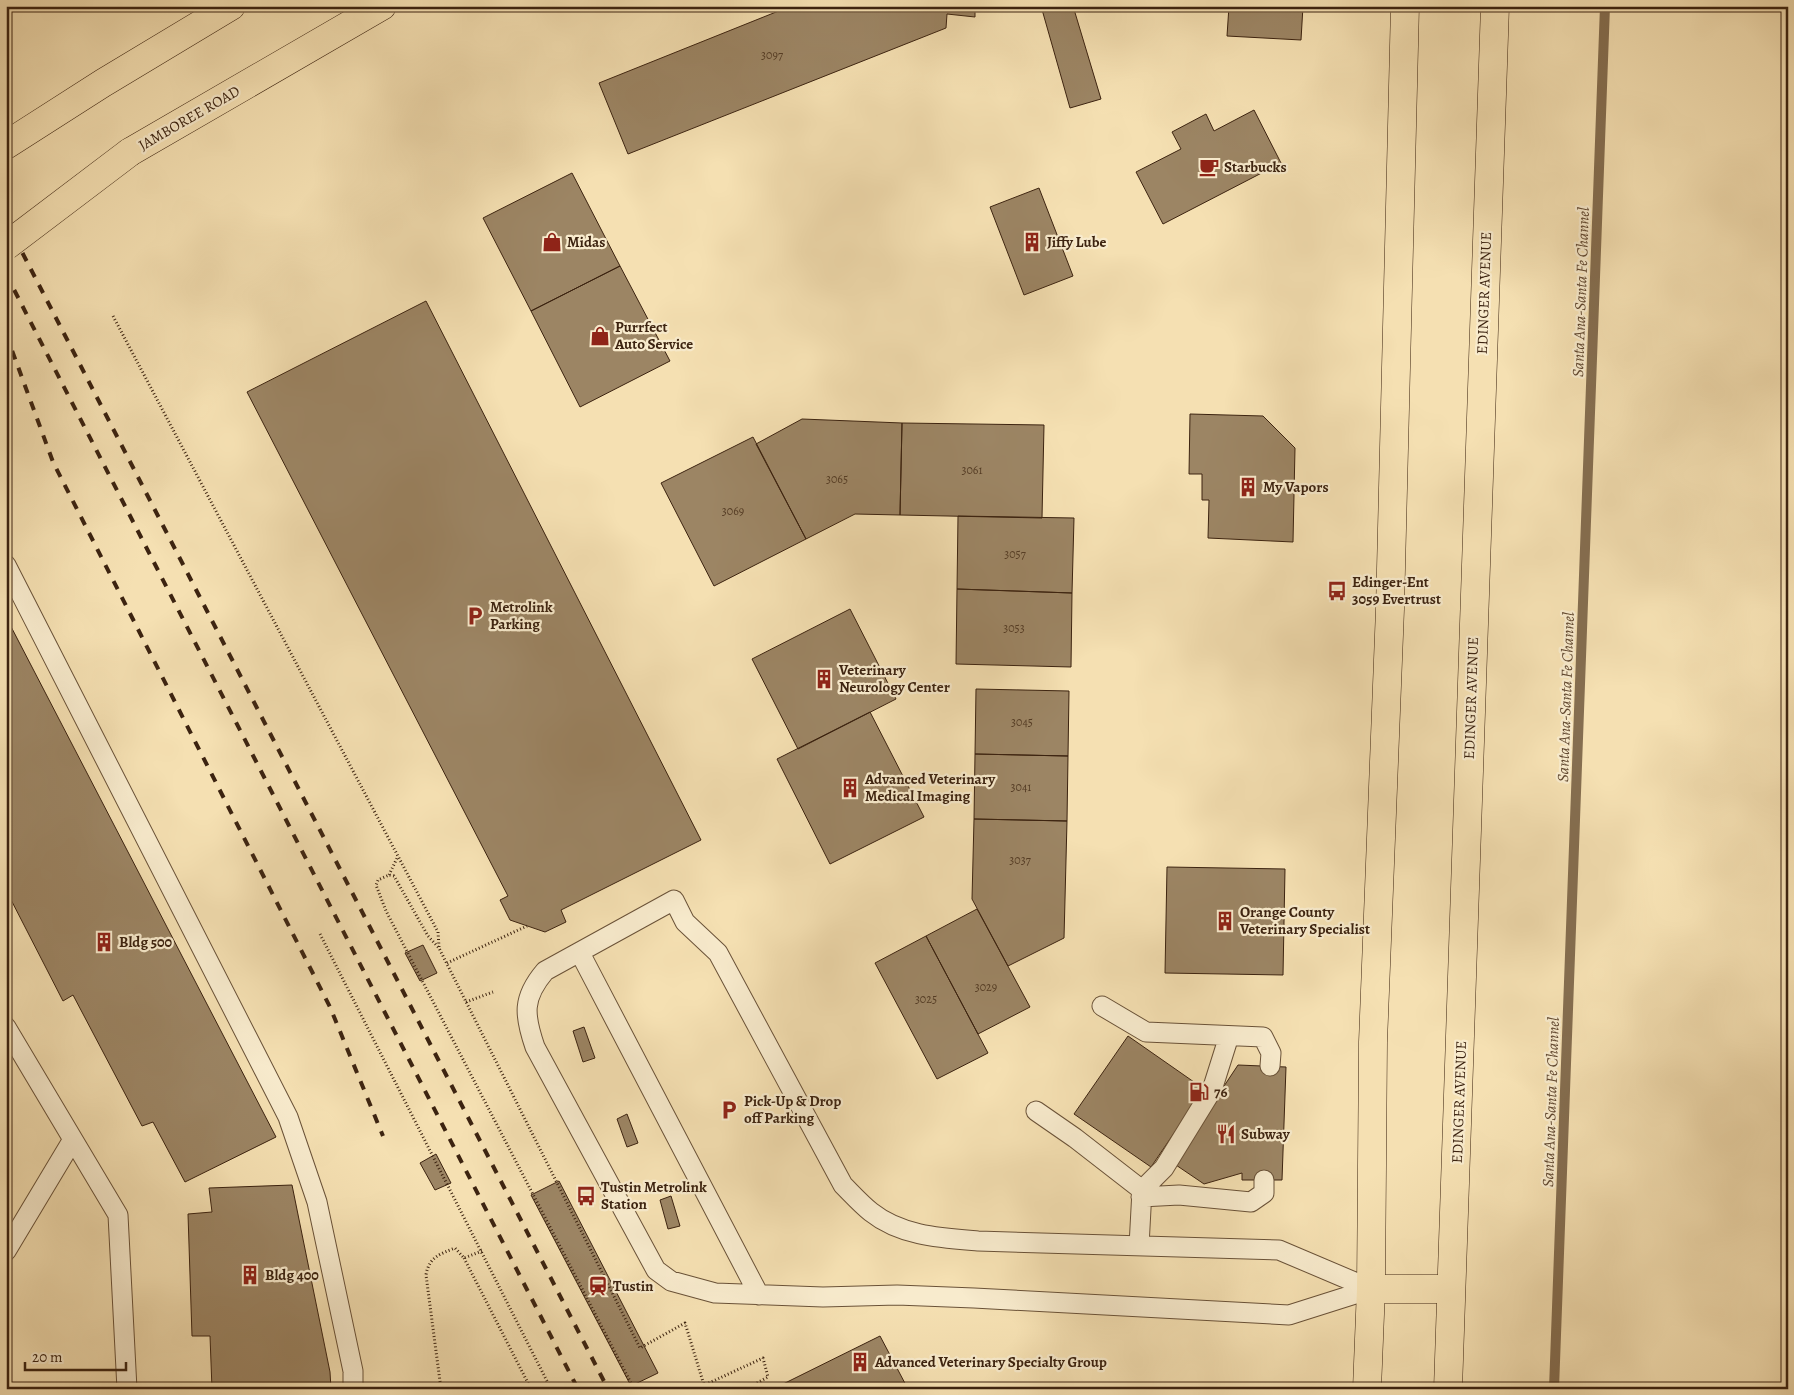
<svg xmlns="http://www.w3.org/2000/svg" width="1794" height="1395" font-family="Alegreya,serif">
  <rect width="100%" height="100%" fill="#f5e0b2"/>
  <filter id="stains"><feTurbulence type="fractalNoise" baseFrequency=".004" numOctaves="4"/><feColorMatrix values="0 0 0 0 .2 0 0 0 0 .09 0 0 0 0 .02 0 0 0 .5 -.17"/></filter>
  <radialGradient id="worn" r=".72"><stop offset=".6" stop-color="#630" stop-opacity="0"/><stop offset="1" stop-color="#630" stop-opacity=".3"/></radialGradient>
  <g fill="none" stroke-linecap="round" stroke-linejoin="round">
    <path stroke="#856e50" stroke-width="10" d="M1554 1389 1605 6"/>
  </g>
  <path fill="#9c8564" stroke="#3c2310" d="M791 6H975V17L947 14 946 28 628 154 599 83Z
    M1041 6H1073L1101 99 1070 108Z
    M1229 6H1303L1301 40 1227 36Z
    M1254 110 1281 163 1163 224 1136 172 1181 149 1172 132 1206 114 1214 131Z
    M572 173 620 266 531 311 483 218Z
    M1039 188 1073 276 1024 295 990 207Z
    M620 266 670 361 580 407 531 311Z
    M426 301 701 840 561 910 566 922 545 932 510 920 500 900 508 896 247 392Z
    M1190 414 1263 416 1295 448 1293 542 1208 538 1209 500H1202V474H1189Z
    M802 419 902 423 900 515 855 514 806 539 756 444Z
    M902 423 1044 425 1042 518 900 515Z
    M753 437 806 539 714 586 661 483Z
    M958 516 1074 518 1072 593 957 589Z
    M957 589 1072 593 1071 667 956 664Z
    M850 609 896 699 798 749 752 659Z
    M6 617 276 1137 185 1182 153 1122 142 1126 73 995 63 1001 6 890Z
    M976 689 1069 691 1068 756 975 754Z
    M870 712 924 817 830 864 777 759Z
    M975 754 1068 756 1067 821 974 819Z
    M974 819 1067 821 1064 938 1008 966 972 899Z
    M1167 867 1285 869 1283 975 1165 973Z
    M977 909 1030 1007 978 1034 926 936Z
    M926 936 988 1053 937 1079 875 963Z
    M423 945 437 973 420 981 405 953Z
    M584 1027 595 1058 583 1062 573 1031Z
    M1128 1036 1204 1089 1151 1167 1074 1114Z
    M1238 1065 1286 1067 1282 1180H1242V1173L1204 1184 1173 1163Z
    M627 1114 638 1143 627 1147 617 1119Z
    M436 1154 451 1183 435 1190 420 1163Z
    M559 1181 658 1373 631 1386 531 1195Z
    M292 1185 330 1372 331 1389H212L210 1336H192L188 1214 212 1212 209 1188Z
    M671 1196 680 1226 668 1229 660 1200Z
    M880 1336 908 1389H773Z"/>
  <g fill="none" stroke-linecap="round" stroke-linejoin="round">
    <defs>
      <path id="lane" d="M6 565 288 1117 317 1202 353 1371V1389
        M674 900 685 922 718 953 843 1185C852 1194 861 1204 871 1212 901 1236 941 1238 978 1241L1279 1250 1371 1289 1289 1315 974 1298 897 1295 823 1297 715 1293 671 1281 656 1270 535 1047C524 1015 522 998 545 971Z
        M580 953 759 1295
        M1102 1006 1146 1032 1263 1037 1271 1053 1270 1066
        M6 1027 118 1215 127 1389
        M1036 1111 1075 1138 1142 1190
        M1141 1197 1179 1195 1251 1202 1264 1193V1180
        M1139 1246 1142 1190 1164 1168 1212 1090 1229 1036
        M6 1251 72 1141"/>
      <path id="primary" d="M130 152 382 6
        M1371 1289H1451
        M1367 1389 1371 1289 1373 1042 1390 609 1405 6
        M1448 1389 1495 6"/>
      <path id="highway" d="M6 145 103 83 231 6"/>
    </defs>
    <use href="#lane" stroke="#6a5238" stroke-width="21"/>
    <use href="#primary" stroke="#3c2310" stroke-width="29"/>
    <use href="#highway" stroke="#3c2310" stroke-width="29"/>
    <path stroke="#3c2310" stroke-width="3" stroke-dasharray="1 2.5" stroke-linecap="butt" d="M113 316 438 932 439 947
      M389 875 398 856
      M320 934 551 1389
      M447 963 527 926
      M466 1002 493 992
      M464 1258 531 1389
      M441 1389 426 1275C429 1257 440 1254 455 1248L464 1258 482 1251
      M634 1389 386 911 376 885 378 880 389 875 394 876 428 936 439 948 640 1348 685 1323 704 1385
      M696 1389 763 1358 768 1377 746 1389"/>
    <use href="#lane" stroke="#f8ebcd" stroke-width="19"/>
    <use href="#primary" stroke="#f5e0b2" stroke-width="28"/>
    <use href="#highway" stroke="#f5e0b2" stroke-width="28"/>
    <path stroke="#3c2310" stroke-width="4" stroke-dasharray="9 9" stroke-linecap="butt" d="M6 221 608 1389
      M6 274 578 1389
      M6 334 53 462 330 1007 383 1136"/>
    <defs>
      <path id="primary-bridge" d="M6 246 130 152"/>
    </defs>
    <use href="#primary-bridge" stroke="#3c2310" stroke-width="29" stroke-linecap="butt"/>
    <use href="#primary-bridge" stroke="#f5e0b2" stroke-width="28"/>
  </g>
  <defs>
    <symbol id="cafe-bare" viewBox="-9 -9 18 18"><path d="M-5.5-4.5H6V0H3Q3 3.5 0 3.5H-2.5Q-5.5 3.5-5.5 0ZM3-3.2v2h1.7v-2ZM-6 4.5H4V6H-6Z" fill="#8f2418" stroke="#f8ebcd" stroke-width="2.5" paint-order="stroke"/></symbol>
    <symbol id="shop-bare" viewBox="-9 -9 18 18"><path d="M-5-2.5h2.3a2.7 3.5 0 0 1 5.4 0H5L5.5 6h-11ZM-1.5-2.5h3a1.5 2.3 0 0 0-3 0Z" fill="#8f2418" stroke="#f8ebcd" stroke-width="2.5" paint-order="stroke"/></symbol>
    <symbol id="building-bare" viewBox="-9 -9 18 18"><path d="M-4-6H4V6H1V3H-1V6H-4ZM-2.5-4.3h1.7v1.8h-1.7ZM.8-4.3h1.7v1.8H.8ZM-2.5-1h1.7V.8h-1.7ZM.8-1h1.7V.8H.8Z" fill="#8f2418" stroke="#f8ebcd" stroke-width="2.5" paint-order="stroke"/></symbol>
    <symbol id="bus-bare" viewBox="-9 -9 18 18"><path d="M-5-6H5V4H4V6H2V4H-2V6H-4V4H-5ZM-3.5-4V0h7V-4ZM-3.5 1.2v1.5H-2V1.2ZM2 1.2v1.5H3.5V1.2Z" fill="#8f2418" stroke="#f8ebcd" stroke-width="2.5" paint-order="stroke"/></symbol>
    <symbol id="parking-bare" viewBox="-9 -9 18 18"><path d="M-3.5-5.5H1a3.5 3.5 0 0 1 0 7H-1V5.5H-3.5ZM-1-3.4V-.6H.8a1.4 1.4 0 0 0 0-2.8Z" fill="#8f2418" stroke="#f8ebcd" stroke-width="2.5" paint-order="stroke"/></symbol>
    <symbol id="fuel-bare" viewBox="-9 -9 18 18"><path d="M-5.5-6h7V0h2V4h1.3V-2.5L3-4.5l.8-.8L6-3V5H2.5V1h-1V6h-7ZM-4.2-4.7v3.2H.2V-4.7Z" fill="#8f2418" stroke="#f8ebcd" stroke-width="2.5" paint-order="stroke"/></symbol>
    <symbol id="restaurant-bare" viewBox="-9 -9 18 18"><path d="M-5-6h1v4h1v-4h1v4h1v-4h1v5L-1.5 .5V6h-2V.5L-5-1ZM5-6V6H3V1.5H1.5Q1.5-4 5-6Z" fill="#8f2418" stroke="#f8ebcd" stroke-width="2.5" paint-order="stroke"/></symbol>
    <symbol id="station-bare" viewBox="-9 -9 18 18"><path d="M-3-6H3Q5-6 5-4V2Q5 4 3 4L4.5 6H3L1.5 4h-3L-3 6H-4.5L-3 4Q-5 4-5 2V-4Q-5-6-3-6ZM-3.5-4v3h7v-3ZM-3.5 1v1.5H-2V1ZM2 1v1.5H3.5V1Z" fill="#8f2418" stroke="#f8ebcd" stroke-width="2.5" paint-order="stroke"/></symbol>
  </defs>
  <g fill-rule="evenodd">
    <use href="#cafe-bare" x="1195" y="153" width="28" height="28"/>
    <use href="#shop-bare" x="538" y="228" width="28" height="28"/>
    <use href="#building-bare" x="1018" y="228" width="28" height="28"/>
    <use href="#shop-bare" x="586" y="322" width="28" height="28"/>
    <use href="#building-bare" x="1234" y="473" width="28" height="28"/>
    <use href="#bus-bare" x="1323" y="577" width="28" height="28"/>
    <use href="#parking-bare" x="461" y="602" width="28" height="28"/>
    <use href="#building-bare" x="810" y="665" width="28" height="28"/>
    <use href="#building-bare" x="836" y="774" width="28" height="28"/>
    <use href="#building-bare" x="1211" y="907" width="28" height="28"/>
    <use href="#building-bare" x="90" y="928" width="28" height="28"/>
    <use href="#fuel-bare" x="1185" y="1078" width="28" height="28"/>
    <use href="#parking-bare" x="715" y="1096" width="28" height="28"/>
    <use href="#restaurant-bare" x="1212" y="1120" width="28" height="28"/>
    <use href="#bus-bare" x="572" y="1182" width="28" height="28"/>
    <use href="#building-bare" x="236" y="1261" width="28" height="28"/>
    <use href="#station-bare" x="584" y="1272" width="28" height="28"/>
    <use href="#building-bare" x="846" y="1348" width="28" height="28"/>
  </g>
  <g text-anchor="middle" stroke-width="4.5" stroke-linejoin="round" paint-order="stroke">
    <g font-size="12" fill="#543c25">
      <text x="772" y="59">3097</text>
      <text x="972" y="474">3061</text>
      <text x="837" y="483">3065</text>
      <text x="733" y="515">3069</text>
      <text x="1015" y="558">3057</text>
      <text x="1014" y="632">3053</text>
      <text x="1022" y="726">3045</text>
      <text x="1021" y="791">3041</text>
      <text x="1020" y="864">3037</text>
      <text x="986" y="991">3029</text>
      <text x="926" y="1003">3025</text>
    </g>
    <g font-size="15" fill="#3c2310" stroke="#f8ebcd">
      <text transform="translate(189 118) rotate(-30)" y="5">JAMBOREE ROAD</text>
      <text transform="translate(1484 293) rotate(-88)" y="5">EDINGER AVENUE</text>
      <text transform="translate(1471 698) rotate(-88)" y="5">EDINGER AVENUE</text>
      <text transform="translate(1459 1102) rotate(-88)" y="5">EDINGER AVENUE</text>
    </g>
    <g font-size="15" font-weight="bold" fill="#3c2310" stroke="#f8ebcd" text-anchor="start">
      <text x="1224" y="172">Starbucks</text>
      <text x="567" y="247">Midas</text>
      <text x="1047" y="247">Jiffy Lube</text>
      <text x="615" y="332">Purrfect<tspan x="615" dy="17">Auto Service</tspan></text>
      <text x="1263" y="492">My Vapors</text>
      <text x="1352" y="587">Edinger-Ent<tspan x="1352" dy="17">3059 Evertrust</tspan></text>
      <text x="490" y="612">Metrolink<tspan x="490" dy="17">Parking</tspan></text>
      <text x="839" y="675">Veterinary<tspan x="839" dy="17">Neurology Center</tspan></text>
      <text x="865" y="784">Advanced Veterinary<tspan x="865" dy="17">Medical Imaging</tspan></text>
      <text x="1240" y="917">Orange County<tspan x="1240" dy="17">Veterinary Specialist</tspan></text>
      <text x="119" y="947">Bldg 500</text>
      <text x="1214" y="1097">76</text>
      <text x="744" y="1106">Pick-Up &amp; Drop<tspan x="744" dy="17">off Parking</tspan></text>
      <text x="1241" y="1139">Subway</text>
      <text x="601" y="1192">Tustin Metrolink<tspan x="601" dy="17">Station</tspan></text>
      <text x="265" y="1280">Bldg 400</text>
      <text x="613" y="1291">Tustin</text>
      <text x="875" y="1367">Advanced Veterinary Specialty Group</text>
    </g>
    <g font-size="16" font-style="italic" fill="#614830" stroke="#f8ebcd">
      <text transform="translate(1580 292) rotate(-88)" y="6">Santa Ana-Santa Fe Channel</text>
      <text transform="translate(1565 697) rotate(-88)" y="6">Santa Ana-Santa Fe Channel</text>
      <text transform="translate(1550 1102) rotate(-88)" y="6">Santa Ana-Santa Fe Channel</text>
    </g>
  </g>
  <rect width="1794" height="1395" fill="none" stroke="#f5e0b2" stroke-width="25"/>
  <rect x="8" y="8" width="1779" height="1380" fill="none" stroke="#3c2310" stroke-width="2.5"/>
  <rect x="12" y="12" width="1769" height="1370" fill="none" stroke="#3c2310"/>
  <path d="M25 1362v8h101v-8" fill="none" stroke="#3c2310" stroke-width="2.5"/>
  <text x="32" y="1362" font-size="15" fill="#3c2310" stroke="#f8ebcd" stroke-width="4" paint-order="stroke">20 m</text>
  <rect width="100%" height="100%" filter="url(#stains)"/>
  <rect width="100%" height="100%" fill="url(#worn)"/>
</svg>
